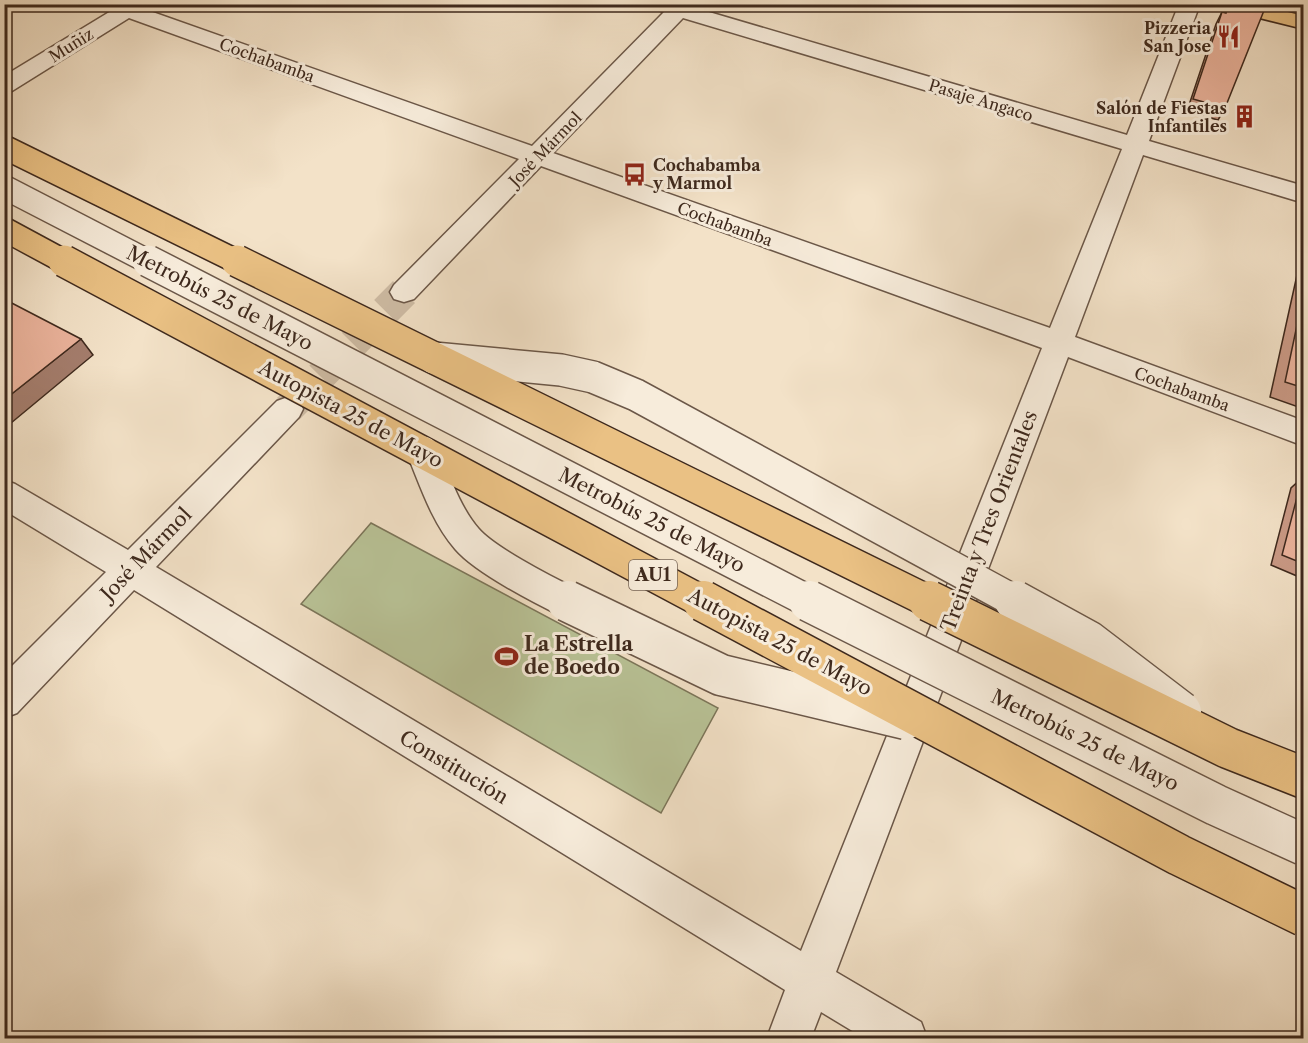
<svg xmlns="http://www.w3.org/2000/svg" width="1308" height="1043" font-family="'Libre Caslon Text',serif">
  <rect width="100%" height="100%" fill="#f3e2c8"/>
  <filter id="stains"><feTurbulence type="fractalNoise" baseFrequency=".00333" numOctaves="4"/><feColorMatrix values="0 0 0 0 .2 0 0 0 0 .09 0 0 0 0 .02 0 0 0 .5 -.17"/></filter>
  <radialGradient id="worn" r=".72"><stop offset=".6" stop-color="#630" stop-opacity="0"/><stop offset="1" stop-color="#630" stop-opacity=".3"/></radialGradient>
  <path fill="#b9c397" stroke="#7c765a" stroke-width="1.5" d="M371 523 718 708 661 813 301 604Z"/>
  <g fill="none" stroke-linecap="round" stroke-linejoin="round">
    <path stroke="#cfbda6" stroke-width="31" stroke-dasharray="31 15" stroke-linecap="butt" d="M288 409 404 292"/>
    <defs>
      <path id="minor" d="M101 4H147L144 9 532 146 664 12 652 8 649 4H694L692 7 1127 135 1179 4H1200L1149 141 1304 186V203L1143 155 1075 337 1304 421V446L1068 357 836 972 921 1022 927 1038H864L821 1012 811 1038H767L785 990 134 590 17 713 4 718V674L106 572 4 510V480L15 484 128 550 277 401 288 397 299 401 303 409 299 417 156 567 801 951 1042 348 541 166 414 299 404 302 394 299 390 292 394 285 519 159 129 18 12 91 4 93V76L111 11ZM683 18 1122 149 1050 328 553 153Z"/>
      <path id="major" d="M1216 4H1254L1304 16V29L1219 8Z"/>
    </defs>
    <use href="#minor" stroke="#6b5748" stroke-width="3"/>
    <use href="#major" stroke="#3e291d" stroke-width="3"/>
    <use href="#minor" fill="#f7ecdb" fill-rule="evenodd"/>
    <use href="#major" fill="#eac184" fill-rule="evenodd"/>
    <defs>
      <path id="minor-bridge-far2" d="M4 187 151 263"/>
      <path id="minor-bridge-far1" d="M148 261 812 603
        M434 358 561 370 593 377 636 395 1018 603
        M423 452C435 481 446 515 467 539 485 560 543 590 570 603"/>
      <path id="minor-bridge" d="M567 601 721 675 906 719
        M809 601 1216 805 1304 845
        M1015 601 1088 641 1181 712"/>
      <path id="highway-bridge-far2" d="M4 147 240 263
        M4 229 67 263"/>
      <path id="highway-bridge-far1" d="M64 261 705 603
        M237 261 932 603"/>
      <path id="highway-bridge" d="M703 601 1179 855 1304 916
        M929 601 1228 748 1304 778"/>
    </defs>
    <use href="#minor-bridge-far2" stroke="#6b5748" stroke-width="26" stroke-linecap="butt"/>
    <use href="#minor-bridge-far1" stroke="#6b5748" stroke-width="34" stroke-linecap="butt"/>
    <use href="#minor-bridge" stroke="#6b5748" stroke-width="43" stroke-linecap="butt"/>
    <use href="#highway-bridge-far2" stroke="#3e291d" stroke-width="26" stroke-linecap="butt"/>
    <use href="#highway-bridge-far1" stroke="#3e291d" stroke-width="34" stroke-linecap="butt"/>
    <use href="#highway-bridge" stroke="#3e291d" stroke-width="43" stroke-linecap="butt"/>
    <use href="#minor-bridge-far2" stroke="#f7ecdb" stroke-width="23"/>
    <use href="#minor-bridge-far1" stroke="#f7ecdb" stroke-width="31"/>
    <use href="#minor-bridge" stroke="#f7ecdb" stroke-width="40"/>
    <use href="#highway-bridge-far2" stroke="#eac184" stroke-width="23"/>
    <use href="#highway-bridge-far1" stroke="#eac184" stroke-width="31"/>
    <use href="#highway-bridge" stroke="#eac184" stroke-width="40"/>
  </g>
  <path fill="#ca9a86" stroke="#3e291d" stroke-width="1.5" d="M1229 4H1250L1225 108 1218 120 1187 111 1216 24 1222 12H1225Z
    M1304 261V409L1270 397 1299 266Z
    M1302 478 1304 479V579L1271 565 1291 488Z"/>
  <path fill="#a47d6d" stroke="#3e291d" stroke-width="1.5" d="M81 339 93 355 5 428 4 400Z"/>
  <path fill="#ebb39c" stroke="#3e291d" stroke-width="1.5" d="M1229 4H1250L1265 8 1225 108 1193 99 1222 12 1226 13Z
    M1304 292V388L1285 382Z
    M4 299 81 339 4 400Z
    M1302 478 1304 479V564L1282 555Z"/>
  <defs>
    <symbol id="restaurant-bare" viewBox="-9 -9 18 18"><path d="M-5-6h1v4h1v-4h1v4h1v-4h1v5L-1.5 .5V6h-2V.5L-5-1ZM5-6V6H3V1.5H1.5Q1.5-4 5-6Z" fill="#8f2418" stroke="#f7ecdb" stroke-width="2.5" paint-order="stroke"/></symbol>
    <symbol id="building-bare" viewBox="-9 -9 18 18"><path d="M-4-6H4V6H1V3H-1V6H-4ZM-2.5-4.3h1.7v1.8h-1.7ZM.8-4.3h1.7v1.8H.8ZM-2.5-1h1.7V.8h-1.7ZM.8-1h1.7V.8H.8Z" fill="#8f2418" stroke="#f7ecdb" stroke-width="2.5" paint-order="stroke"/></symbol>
    <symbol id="bus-bare" viewBox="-9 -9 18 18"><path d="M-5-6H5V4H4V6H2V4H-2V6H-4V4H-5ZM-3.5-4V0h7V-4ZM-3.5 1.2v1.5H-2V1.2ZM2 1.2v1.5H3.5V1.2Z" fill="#8f2418" stroke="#f7ecdb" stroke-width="2.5" paint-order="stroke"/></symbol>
    <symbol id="stadium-bare" viewBox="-9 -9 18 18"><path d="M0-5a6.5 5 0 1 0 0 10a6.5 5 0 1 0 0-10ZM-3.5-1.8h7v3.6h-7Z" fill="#8f2418" stroke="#f7ecdb" stroke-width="2.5" paint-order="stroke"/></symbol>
  </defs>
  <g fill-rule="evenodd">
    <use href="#restaurant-bare" x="1212" y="20" width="33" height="33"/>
    <use href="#building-bare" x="1228" y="100" width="33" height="33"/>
    <use href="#bus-bare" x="618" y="158" width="33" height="33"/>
    <use href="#stadium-bare" x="490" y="640" width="33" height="33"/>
  </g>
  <g text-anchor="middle" stroke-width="6" stroke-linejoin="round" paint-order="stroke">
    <g font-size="16" font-weight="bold" fill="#3e291d" stroke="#f7ecdb" text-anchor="end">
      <text x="1211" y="34">Pizzeria<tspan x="1211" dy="18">San Jose</tspan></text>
      <text x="1227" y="114">Salón de Fiestas<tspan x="1227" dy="18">Infantiles</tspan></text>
      <text x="653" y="171" text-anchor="start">Cochabamba<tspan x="653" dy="18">y Marmol</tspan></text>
    </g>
    <g font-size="16" fill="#3e291d" stroke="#f7ecdb">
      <text transform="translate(71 45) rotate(-32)" y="6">Muñiz</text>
      <text transform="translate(267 60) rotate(20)" y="6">Cochabamba</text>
      <text transform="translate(981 100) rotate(17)" y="6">Pasaje Angaco</text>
      <text transform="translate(545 149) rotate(-46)" y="6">José Mármol</text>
      <text transform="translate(725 224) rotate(20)" y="6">Cochabamba</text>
      <text transform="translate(1182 389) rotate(20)" y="6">Cochabamba</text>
    </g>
    <rect fill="#f7ecdb" stroke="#766456" stroke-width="1.5" x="629" y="560" width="48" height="30" rx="4.5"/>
    <g font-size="18" font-weight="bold" fill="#3e291d">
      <text x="653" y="581">AU1</text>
    </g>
    <g font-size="20" fill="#3e291d" stroke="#f7ecdb">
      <text transform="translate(220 298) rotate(27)" y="7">Metrobús 25 de Mayo</text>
      <text transform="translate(351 414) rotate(28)" y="7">Autopista 25 de Mayo</text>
      <text transform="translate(652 520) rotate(27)" y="7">Metrobús 25 de Mayo</text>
      <text transform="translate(989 521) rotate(-69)" y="7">Treinta y Tres Orientales</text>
      <text transform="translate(146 554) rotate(-46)" y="7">José Mármol</text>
      <text transform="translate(780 642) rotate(28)" y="7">Autopista 25 de Mayo</text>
      <text transform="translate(1085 740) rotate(26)" y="7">Metrobús 25 de Mayo</text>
      <text transform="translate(454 767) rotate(31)" y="7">Constitución</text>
    </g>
    <g font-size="20" font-weight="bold" fill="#3e291d" stroke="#f7ecdb" text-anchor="start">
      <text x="524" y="651">La Estrella<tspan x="524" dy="23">de Boedo</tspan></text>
    </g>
  </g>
  <rect width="1308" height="1043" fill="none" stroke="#f3e2c8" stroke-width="24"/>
  <rect x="6" y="6" width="1296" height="1031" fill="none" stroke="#3e291d" stroke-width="3"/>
  <rect x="12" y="12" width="1284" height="1019" fill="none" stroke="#3e291d" stroke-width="1.5"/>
  <rect width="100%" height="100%" filter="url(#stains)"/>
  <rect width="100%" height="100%" fill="url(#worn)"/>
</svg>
